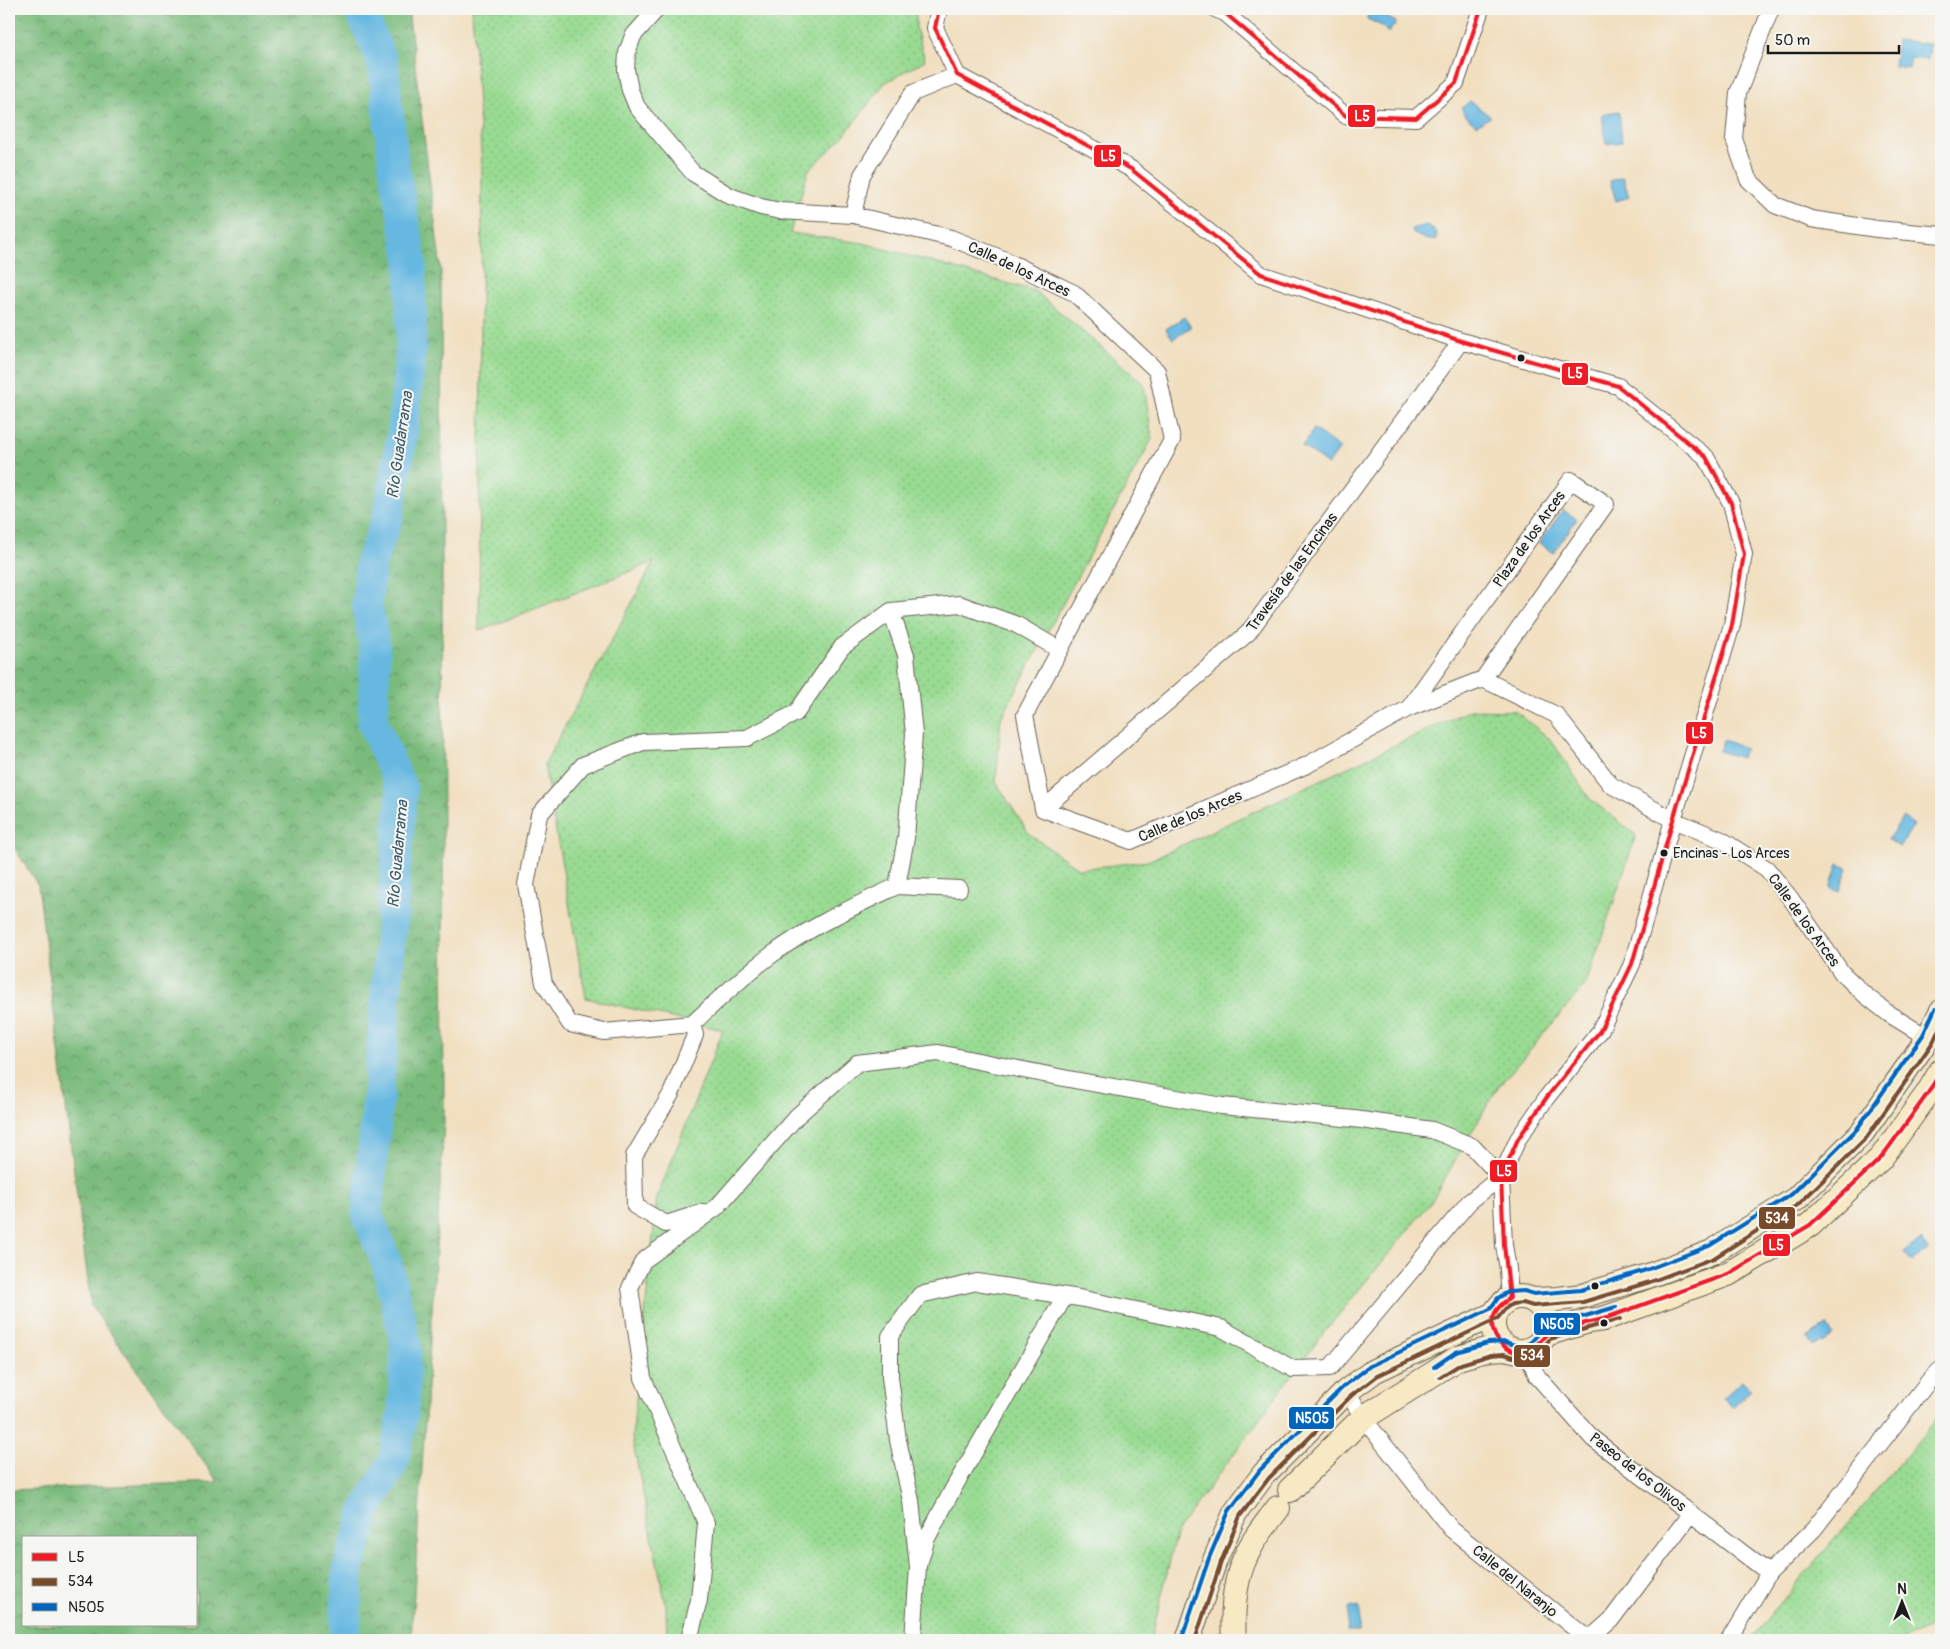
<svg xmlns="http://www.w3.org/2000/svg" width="1950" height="1649" font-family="Pangolin,sans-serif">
  <defs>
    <pattern id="grass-dots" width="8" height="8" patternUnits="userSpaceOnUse" patternTransform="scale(1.25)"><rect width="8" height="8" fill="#99db93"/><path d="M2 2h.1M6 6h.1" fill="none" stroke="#83bb7e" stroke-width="1.8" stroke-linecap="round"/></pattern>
    <pattern id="forest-crowns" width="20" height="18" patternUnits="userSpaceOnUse" patternTransform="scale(1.25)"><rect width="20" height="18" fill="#7abb7d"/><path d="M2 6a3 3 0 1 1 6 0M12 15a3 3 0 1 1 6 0" fill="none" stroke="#639766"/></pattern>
  </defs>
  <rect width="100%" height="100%" fill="#f6f6f2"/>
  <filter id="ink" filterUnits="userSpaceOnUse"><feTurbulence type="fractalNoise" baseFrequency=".02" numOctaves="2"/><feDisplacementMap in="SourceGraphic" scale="10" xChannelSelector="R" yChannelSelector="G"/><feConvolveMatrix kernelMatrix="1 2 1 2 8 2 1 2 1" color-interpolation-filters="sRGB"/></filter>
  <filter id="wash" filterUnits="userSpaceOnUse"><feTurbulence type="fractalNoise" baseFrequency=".0096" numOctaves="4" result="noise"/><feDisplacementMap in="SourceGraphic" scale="20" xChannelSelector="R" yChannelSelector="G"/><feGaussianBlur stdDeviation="1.12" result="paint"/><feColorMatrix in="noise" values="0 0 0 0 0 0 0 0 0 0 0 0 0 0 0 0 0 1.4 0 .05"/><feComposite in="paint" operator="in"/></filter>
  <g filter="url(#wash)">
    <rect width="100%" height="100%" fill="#f1dfc0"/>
    <path fill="url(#grass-dots)" stroke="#5a7c58" d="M472 9H916V28L925 60 885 83 840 140 808 171 790 233 863 243 1035 291 1144 384 1152 439 1001 718 996 782 1029 834 1079 869 1148 861 1470 710 1515 711 1551 740 1589 798 1636 835 1586 984 1498 1087 1431 1202 1318 1340 1177 1531 1151 1640H667L666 1606 632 1438 657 1198 723 1030 586 998 544 765 654 562 479 631 482 167Z
      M1941 1414V1621L1902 1640H1749Z"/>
    <path fill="url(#forest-crowns)" stroke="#4b6c4c" fill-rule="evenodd" d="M9 9H408L441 270 444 1123 411 1640H9V1490L218 1482 91 1306 38 885 9 839ZM24 1538H196V1625H24Z"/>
    <path fill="#66b8e1" stroke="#416a7e" d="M1377 12 1396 22 1395 26 1392 27 1390 32H1387L1382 26 1367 19 1368 14Z
      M1897 40 1930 44 1928 60 1910 58 1909 68 1894 66Z
      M1470 101 1491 117 1476 125 1464 114 1462 108Z
      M1619 111 1622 142 1606 144 1602 114Z
      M1623 177 1629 197 1616 201 1610 181Z
      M1427 225 1437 233 1436 240H1427L1414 234 1412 229Z
      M1184 317 1191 327 1173 339 1166 329Z
      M1314 429 1340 448 1328 465 1302 446Z
      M1563 510 1577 519 1553 553 1539 543Z
      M1723 740 1745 748 1741 758 1719 751Z
      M1903 817 1914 825 1899 847 1888 839Z
      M1838 864 1848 868 1839 892 1830 888Z
      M1921 1239 1929 1249 1912 1262 1904 1252Z
      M1827 1326 1833 1335 1813 1347 1807 1338Z
      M1742 1381 1751 1390 1733 1408 1723 1398Z
      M1352 1606 1360 1608 1359 1632H1347L1349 1608Z"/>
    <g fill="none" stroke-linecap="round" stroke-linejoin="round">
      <path stroke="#66b8e1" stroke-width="31" d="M345 1640 348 1570 366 1510 394 1461 403 1412 406 1344 387 1264 367 1214 377 1111 402 789 373 723 375 650 367 604 371 562 388 517 402 437 411 348V261L394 166 383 64 363 16 358 9"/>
    </g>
  </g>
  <g filter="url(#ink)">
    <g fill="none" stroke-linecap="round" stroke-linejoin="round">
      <defs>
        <path id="street" d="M657 9 633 36 627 53 626 70 630 90 637 107 693 173 730 196 761 207 780 211 853 215 951 238 1003 259 1074 293 1157 371 1172 440 1025 715 1043 809 1131 841 1307 765 1409 708 1483 679 1556 715 1611 785 1673 820 1722 840 1767 869 1791 899 1842 973 1865 995 1889 1014 1928 1038
          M939 9 935 28 957 75 1131 169 1261 274 1461 341 1618 386 1706 457 1731 503 1744 554 1732 625 1673 820 1632 964 1600 1031 1547 1097 1518 1139 1501 1177 1504 1245 1508 1269 1510 1298
          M1215 9 1225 13 1346 116 1416 118 1456 83 1481 9
          M1771 9 1738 93 1734 139 1748 179 1775 205 1811 219 1877 229 1941 235
          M853 215 862 175 913 93 957 75
          M1409 708 1571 480 1606 504 1483 679
          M1043 809 1248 633 1461 341
          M897 886 959 889
          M692 1024C717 1001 742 977 770 956 809 927 853 907 897 886L906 838 914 734 906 655 891 611
          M703 1212 666 1224 635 1206 634 1156 671 1094 695 1035 692 1024 604 1032 570 1024 544 983 526 885 539 815 583 765 643 742 747 738 796 713 842 647 891 611 959 604 1017 625 1060 650
          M1527 1351 1537 1376 1593 1439 1769 1573 1814 1529 1928 1382 1941 1369
          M1347 1391 1363 1418 1451 1529 1583 1635 1593 1636 1611 1620 1691 1513
          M920 1561 927 1538 953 1489 1065 1296
          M689 1640 699 1600 706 1523 643 1378 630 1288 643 1261 717 1207 797 1116 857 1063 938 1053 1074 1080 1222 1106 1354 1119 1432 1130 1472 1146 1501 1177 1469 1202 1330 1368 1293 1369 1221 1328 1079 1298 977 1282 920 1295 890 1336V1377L898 1440 911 1501 918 1567 913 1640
          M1729 1640 1769 1573"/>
        <path id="secondary" d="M1493 1324a27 27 0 1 1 54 0a27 27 0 1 1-54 0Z
          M1533 1300 1558 1299 1582 1296 1648 1276 1712 1252 1796 1199 1862 1133 1928 1038 1941 1012
          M1546 1334 1588 1321 1603 1319 1728 1274 1810 1225 1881 1158 1928 1093 1941 1071
          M1290 1490 1363 1418 1458 1358 1490 1349 1505 1348
          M1188 1640 1215 1560 1235 1513 1264 1474 1347 1391 1374 1371 1494 1314
          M1234 1640C1232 1610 1234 1577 1249 1550 1256 1535 1268 1522 1278 1508"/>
      </defs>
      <use href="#street" stroke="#676055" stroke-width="18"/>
      <use href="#secondary" stroke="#676055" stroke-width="26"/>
      <use href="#street" stroke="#fff" stroke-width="16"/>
      <use href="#secondary" stroke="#f6e9c3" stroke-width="24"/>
      <defs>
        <path id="bus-1" d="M939 9 935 28 957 75 1131 169 1261 274 1461 341 1618 386 1706 457 1731 503 1744 554 1732 625 1673 820 1632 964 1600 1031 1547 1097 1518 1139 1501 1177 1504 1245 1510 1298C1504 1302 1497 1307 1494 1315 1486 1333 1506 1356 1525 1352 1538 1349 1541 1336 1552 1331L1603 1319 1728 1274 1810 1225 1881 1158 1928 1093 1941 1071
          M1215 9 1225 13 1346 116 1416 118 1456 83 1481 9"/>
        <path id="bus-2" d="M1440 1377 1461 1364 1491 1355 1504 1354 1513 1357H1529L1539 1352 1550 1339 1620 1319
          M1195 1640 1221 1562 1240 1516 1269 1478 1351 1396 1377 1376 1497 1319 1506 1308 1512 1304 1523 1303 1533 1306 1583 1302 1650 1282 1714 1258 1799 1204 1867 1137 1933 1042 1941 1025"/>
        <path id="bus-3" d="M1434 1367 1456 1352 1488 1343 1505 1342 1515 1345H1526L1531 1342 1544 1328 1616 1307
          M1182 1638 1209 1558 1229 1511 1260 1470 1343 1387 1370 1366 1490 1309 1498 1298 1508 1292 1524 1291 1534 1294 1581 1290 1646 1270 1709 1246 1792 1194 1857 1129 1923 1035 1935 1009"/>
      </defs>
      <use href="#bus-1" stroke="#f6f6f2" stroke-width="8"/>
      <use href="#bus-2" stroke="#f6f6f2" stroke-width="8"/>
      <use href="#bus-3" stroke="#f6f6f2" stroke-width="8"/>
      <use href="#bus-1" stroke="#ee1c25" stroke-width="4"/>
      <use href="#bus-2" stroke="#7a4b2a" stroke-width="4"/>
      <use href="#bus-3" stroke="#0065bd" stroke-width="4"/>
    </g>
  </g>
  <g fill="#1c1c1c" stroke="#f6f6f2" stroke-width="2">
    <circle cx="1521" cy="358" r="4.5"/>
    <circle cx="1664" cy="853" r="4.5"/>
    <circle cx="1595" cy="1286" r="4.5"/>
    <circle cx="1604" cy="1323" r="4.5"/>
  </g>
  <g text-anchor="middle" stroke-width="4" stroke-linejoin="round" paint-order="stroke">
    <g font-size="14" fill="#1c1c1c" stroke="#f6f6f2" text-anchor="start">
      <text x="1673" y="858">Encinas - Los Arces</text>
    </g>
    <g font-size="15" fill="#1c1c1c" stroke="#f6f6f2">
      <text transform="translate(1019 269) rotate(25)" y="5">Calle de los Arces</text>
      <text transform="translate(1529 539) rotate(-55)" y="5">Plaza de los Arces</text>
      <text transform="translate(1292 572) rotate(-54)" y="5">Travesía de las Encinas</text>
      <text transform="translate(1190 816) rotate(-23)" y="5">Calle de los Arces</text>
      <text transform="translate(1804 920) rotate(54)" y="5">Calle de los Arces</text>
      <text transform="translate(1638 1472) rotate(38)" y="5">Paseo de los Olivos</text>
      <text transform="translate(1515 1581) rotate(39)" y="5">Calle del Naranjo</text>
    </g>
    <g font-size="16" font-style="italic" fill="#3a5a6b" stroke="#f6f6f2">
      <text transform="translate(399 445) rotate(-82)" y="6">Río Guadarrama</text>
      <text transform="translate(397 854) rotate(-85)" y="6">Río Guadarrama</text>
    </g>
  </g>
  <g stroke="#f6f6f2" stroke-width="2">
    <rect x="1347" y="104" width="29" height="24" rx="5" fill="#ee1c25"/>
    <rect x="1093" y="144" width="29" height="24" rx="5" fill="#ee1c25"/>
    <rect x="1561" y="362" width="28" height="24" rx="5" fill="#ee1c25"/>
    <rect x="1685" y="721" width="29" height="24" rx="5" fill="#ee1c25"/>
    <rect x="1489" y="1159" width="29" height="24" rx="5" fill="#ee1c25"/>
    <rect x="1758" y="1206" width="38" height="24" rx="5" fill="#7a4b2a"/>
    <rect x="1762" y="1233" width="29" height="24" rx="5" fill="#ee1c25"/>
    <rect x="1533" y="1312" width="48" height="24" rx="5" fill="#0065bd"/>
    <rect x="1513" y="1344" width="38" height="24" rx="5" fill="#7a4b2a"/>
    <rect x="1288" y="1406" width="47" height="24" rx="5" fill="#0065bd"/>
  </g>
  <g font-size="14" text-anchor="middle" font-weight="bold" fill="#fff">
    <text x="1362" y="121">L5</text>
    <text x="1108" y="161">L5</text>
    <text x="1575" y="378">L5</text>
    <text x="1699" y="738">L5</text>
    <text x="1504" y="1176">L5</text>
    <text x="1777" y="1223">534</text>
    <text x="1776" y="1250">L5</text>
    <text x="1557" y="1329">N505</text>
    <text x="1532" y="1360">534</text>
    <text x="1312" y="1423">N505</text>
  </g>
  <rect width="1950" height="1649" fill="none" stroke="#f6f6f2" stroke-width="30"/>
  <rect x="22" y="1536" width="175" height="90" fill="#f6f6f2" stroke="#9f9f9c"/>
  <rect x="32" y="1553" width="25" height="8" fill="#ee1c25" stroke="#9f9f9c"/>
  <text x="68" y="1562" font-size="15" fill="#1c1c1c">L5</text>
  <rect x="32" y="1578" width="25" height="8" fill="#7a4b2a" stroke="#9f9f9c"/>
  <text x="68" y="1586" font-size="15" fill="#1c1c1c">534</text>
  <rect x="32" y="1603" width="25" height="8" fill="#0065bd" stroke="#9f9f9c"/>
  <text x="68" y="1612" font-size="15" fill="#1c1c1c">N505</text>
  <g transform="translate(1902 1602)" stroke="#f6f6f2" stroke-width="4" paint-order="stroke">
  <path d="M0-4L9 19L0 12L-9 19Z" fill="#1c1c1c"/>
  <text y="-8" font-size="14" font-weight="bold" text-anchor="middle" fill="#1c1c1c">N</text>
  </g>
  <path d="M1768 45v8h131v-8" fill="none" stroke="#1c1c1c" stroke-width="2.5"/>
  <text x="1775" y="45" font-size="15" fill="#1c1c1c" stroke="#f6f6f2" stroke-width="4" paint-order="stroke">50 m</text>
</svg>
